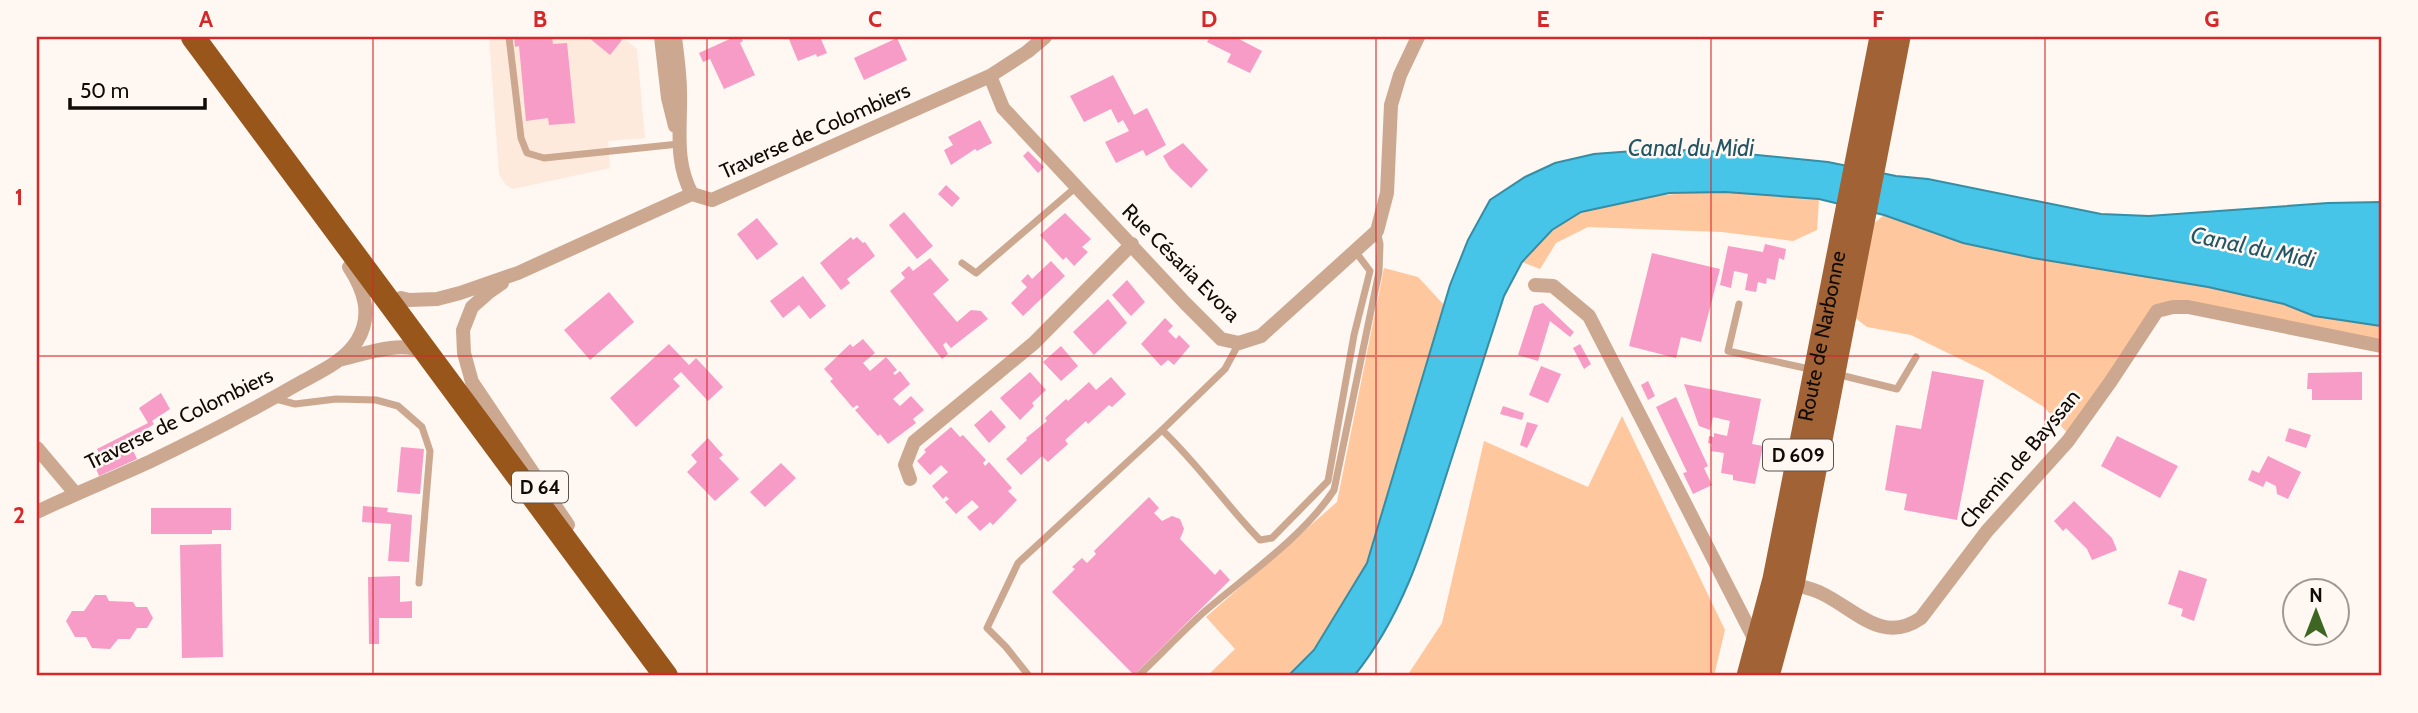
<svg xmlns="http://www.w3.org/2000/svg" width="2418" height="713" font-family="Cabin,sans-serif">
  <rect width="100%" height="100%" fill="#fef7f2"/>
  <path fill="#fdeadc" d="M489 37H622L637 49 645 138 608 141 610 168 513 189 506 185 499 174Z"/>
  <path fill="#fec79d" d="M1725 192 1819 199 1817 230 1793 241 1722 232 1588 227 1556 243 1540 269 1522 262C1531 251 1541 239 1552 230 1592 196 1674 193 1725 192Z
    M1884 215 1963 243 2033 258 2208 287 2284 304 2314 316 2381 326V346L2188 307 2157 311 2071 437 2044 407 1987 372 1911 335 1867 327 1846 311 1860 235Z
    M1384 268 1418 277 1444 305 1367 563 1314 650 1288 676H1207L1235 649 1206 617 1337 502Z
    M1622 416 1725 630 1714 676H1407L1442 623 1484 441 1588 487Z"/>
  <path fill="#47c5e8" stroke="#368da4" stroke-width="2" d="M1660 149 1727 152 1828 162 1896 176 1928 179 2101 214 2149 216 2328 203 2381 202V326L2314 316 2284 304 2208 287 2033 258 1963 243 1884 215 1819 199 1725 192 1669 193 1581 212 1552 230 1522 262 1504 296C1484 357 1465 418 1445 479 1423 549 1401 618 1354 676H1288L1314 650 1367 563 1450 285 1468 240 1490 200 1525 177 1555 163 1594 154Z"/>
  <path fill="#f79cc6" d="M514 37H552L553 44 567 43 575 123 549 125 548 118 526 121 519 46 515 47Z
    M588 37H618L622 40 610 55Z
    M734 37H740L743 41 740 43 755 75 724 89 710 59 703 62 699 53Z
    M788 37H820L827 53 817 57 816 54 798 61Z
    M1210 37H1240L1239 39 1262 51 1250 73 1227 62 1231 54 1207 42Z
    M897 38 907 60 864 80 854 58Z
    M1113 75 1134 115 1147 108 1166 145 1146 156 1143 150 1116 163 1105 142 1129 131 1123 120 1118 123 1111 109 1084 122 1070 96Z
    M980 120 992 143 977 151 975 149 951 165 944 150 953 145 948 137Z
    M1183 143 1208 170 1191 188 1170 168 1163 156Z
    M1028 151 1044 167 1038 173 1023 156Z
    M946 185 960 198 952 207 938 194Z
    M904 212 933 246 917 259 889 225Z
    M1065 213 1091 239 1082 247 1088 252 1074 266 1066 257 1063 260 1040 235Z
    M757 218 778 244 757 260 737 234Z
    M851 237 853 240 857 237 863 243 865 242 875 256 847 279 850 283 841 290 820 263Z
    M1765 244 1786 249 1784 260 1779 258 1775 280 1767 278 1766 284 1758 282 1756 292 1745 290 1748 274 1734 271 1731 288 1720 285 1728 246 1763 252Z
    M1652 253 1720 269 1701 342 1681 337 1676 358 1629 346Z
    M930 258 949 280 933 294 957 322 971 310 981 311 988 319 951 348 946 342 943 345 948 354 942 359 890 291 905 278 901 273 909 266 913 271Z
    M1051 261 1065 276 1023 316 1011 303 1027 287 1021 281 1028 274 1032 279Z
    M803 276 826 306 810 319 799 305 783 318 770 301Z
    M1127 280 1145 302 1131 316 1112 295Z
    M609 292 634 322 590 360 564 330Z
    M1108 299 1127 323 1094 355 1073 332Z
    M1543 303 1574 332 1570 337 1550 321 1538 361 1518 355 1534 306Z
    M1165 318 1173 326 1168 331 1176 339 1179 335 1190 346 1174 365 1168 360 1161 366 1141 344Z
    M863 339 875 353 863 363 870 371 886 357 897 370 893 373 895 375 900 371 910 384 893 399 900 406 911 396 924 410 913 419 916 423 888 444 880 434 878 436 855 410 859 407 857 405 853 408 830 381 833 379 824 369 850 344 853 347Z
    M669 344 689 365 696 358 723 387 708 401 681 372 673 379 680 386 636 427 610 398Z
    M1580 344 1591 364 1584 369 1573 348Z
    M1061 346 1078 366 1061 381 1043 362Z
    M1541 366 1561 374 1548 403 1529 395Z
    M1932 371 1984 380 1957 520 1904 510 1907 494 1885 490 1896 425 1921 429Z
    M1030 372 1046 390 1032 403 1034 406 1020 420 1000 398Z
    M2362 372V400H2312V389H2307L2308 373Z
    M1111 377 1126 394 1112 407 1109 405 1088 424 1086 421 1065 440 1068 444 1048 462 1042 456 1021 475 1006 459 1027 440 1026 438 1047 421 1045 418 1066 399 1068 401 1089 382 1096 390Z
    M1648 381 1655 396 1648 400 1641 385Z
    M1684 384 1761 399 1752 444 1763 446 1755 484 1733 480V475L1721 473 1724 453 1711 451 1712 444 1708 443 1709 436 1714 437V433L1727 436 1730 421 1713 417 1710 430 1699 426Z
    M161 393 170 409 152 421 154 424 142 432 145 438 130 444 137 459 99 476 95 466 103 461 97 449 148 423 139 408Z
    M1676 397 1708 466 1704 468 1712 485 1693 494 1683 473 1687 472 1656 407Z
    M1503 406 1524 413 1522 420 1500 414Z
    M991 410 1006 427 989 443 974 425Z
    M1527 422 1538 425 1527 448 1520 445Z
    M951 427 960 437 963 435 986 460 983 463 985 466 989 462 1012 488 1008 491 1017 500 993 525 990 522 980 531 967 517 979 507 972 500 956 514 945 502 949 499 946 496 943 499 932 486 948 472 941 465 930 475 917 461 926 452 924 450Z
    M2289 428 2311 435 2306 448 2285 441Z
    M2117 436 2178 466 2160 498 2101 466Z
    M708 438 723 455 719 458 739 479 715 501 687 472 697 462 691 455Z
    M401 447 424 449 420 494 397 492Z
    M2268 456 2301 472 2288 499 2277 494 2276 486 2266 481 2263 487 2248 480 2252 470 2259 473Z
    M781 463 796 478 765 507 750 492Z
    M1149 497 1159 508 1154 513 1162 521 1172 516 1180 519 1184 529 1180 539 1215 575 1220 569 1230 580 1134 675 1052 592 1075 569 1072 567 1082 558 1087 563 1096 554 1094 551Z
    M2074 501 2112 538 2117 550 2092 560 2087 549 2066 528 2063 531 2054 521Z
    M363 506 388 508 387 512 412 515 409 562 388 561 391 524 362 522Z
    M151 508H231V530H212V534H151Z
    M221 544 223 657 182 658 180 545Z
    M2179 570 2207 579 2194 621 2181 616 2183 609 2168 604Z
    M400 576V602L412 601V618H379V644H369L368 577Z
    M95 595H106L109 601 133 602 136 607H147L153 618 147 628H137L130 639H118L110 649 92 648 86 637H75L66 621 72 611H84Z"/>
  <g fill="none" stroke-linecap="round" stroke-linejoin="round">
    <path stroke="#cca890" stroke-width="7" d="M509 37 521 138 527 153 544 158 679 144
      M962 263 976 273 1075 188
      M1739 304 1728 351 1814 370
      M1836 374 1897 389 1916 357
      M276 399 295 404 336 399 376 400 398 406 422 427 430 451 419 583
      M1162 430C1198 464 1226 505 1260 540L1272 538 1328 481 1354 335 1370 271 1355 251
      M1029 676 1006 647 987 628 1018 563 1162 430 1225 369 1239 343
      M1138 676C1160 655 1181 633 1204 612 1246 576 1304 536 1334 490L1379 272 1380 244 1377 231"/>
    <path stroke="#cca890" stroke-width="14" d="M661 37 668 98 675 126
      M675 37C677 55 680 73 680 92 681 128 674 161 692 194
      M990 76 1003 108 1185 303 1221 339 1239 343 1261 336 1377 231 1387 193 1391 105 1400 75 1418 37
      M502 283 489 292 472 307 463 330 464 353 472 382 568 525
      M1535 285 1553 286 1589 316 1757 644
      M401 298 409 300 437 299 460 293 518 273 692 194 712 200 990 76 1027 52 1045 37
      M339 360C365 354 399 340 425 352
      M37 448 75 493
      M910 479 905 465 914 442 1034 343 1132 244
      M37 512C74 494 112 479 149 462 199 438 249 412 296 385 317 373 344 362 357 341 373 315 364 290 349 267
      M1788 583C1799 586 1811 588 1821 593 1855 609 1882 645 1921 618L1987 531 2068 441 2111 381 2157 311 2173 307H2188L2381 346"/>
    <g stroke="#a16335" stroke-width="23">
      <path id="s1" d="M1748 676 1774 579 1881 37"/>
      <path d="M1768 676 1793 584 1899 37"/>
    </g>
    <path stroke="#98561a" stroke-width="24" d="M193 37 666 676"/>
  </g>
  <path fill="none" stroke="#d62828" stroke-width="2" stroke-opacity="0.55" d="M373 37V676M707 37V676M1042 37V676M1376 37V676M1711 37V676M2045 37V676M37 356H2381"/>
  <g text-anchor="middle" stroke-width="5" stroke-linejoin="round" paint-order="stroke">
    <g fill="#fef7f2" stroke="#57524e" stroke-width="2">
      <rect x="1763" y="439.5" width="70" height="31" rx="5"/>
      <rect x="512" y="471.5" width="56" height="31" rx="5"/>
    </g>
    <g font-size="19" font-weight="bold" fill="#100b07">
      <text x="1798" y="462">D 609</text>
      <text x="540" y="494">D 64</text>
    </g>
    <g font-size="21" fill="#100b07" stroke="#fef7f2">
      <text transform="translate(815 131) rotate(-24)" y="7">Traverse de Colombiers</text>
      <text transform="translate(1181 263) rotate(45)" y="7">Rue Césaria Evora</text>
      <text dy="7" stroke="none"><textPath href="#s1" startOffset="348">Route de Narbonne</textPath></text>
      <text transform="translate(179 419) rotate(-26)" y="7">Traverse de Colombiers</text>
      <text transform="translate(2020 459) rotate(-50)" y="7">Chemin de Bayssan</text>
    </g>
    <g font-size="23" font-style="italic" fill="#235665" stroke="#fef7f2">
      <text x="1691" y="156">Canal du Midi</text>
      <text transform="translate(2253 247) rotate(12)" y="8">Canal du Midi</text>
    </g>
  </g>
  <rect width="2418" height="713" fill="none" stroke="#fef7f2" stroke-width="77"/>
  <g transform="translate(2316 612)"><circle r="33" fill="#fef7f2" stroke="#9f9994" stroke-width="2"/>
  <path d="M0-5L12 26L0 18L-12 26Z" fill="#3d6622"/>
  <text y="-10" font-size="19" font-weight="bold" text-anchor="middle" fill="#100b07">N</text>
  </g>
  <path d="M70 98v10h135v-10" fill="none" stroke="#100b07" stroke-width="3.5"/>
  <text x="80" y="98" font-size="21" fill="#100b07" stroke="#fef7f2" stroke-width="5" paint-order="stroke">50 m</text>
  <rect x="38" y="38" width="2342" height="636" fill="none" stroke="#d62828" stroke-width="2.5"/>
  <g font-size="23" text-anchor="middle" font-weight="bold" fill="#d62828">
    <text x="206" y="27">A</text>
    <text x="540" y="27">B</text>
    <text x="875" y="27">C</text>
    <text x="1209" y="27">D</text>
    <text x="1543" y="27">E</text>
    <text x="1878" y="27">F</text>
    <text x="2212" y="27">G</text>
    <text x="19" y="205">1</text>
    <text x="19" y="523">2</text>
  </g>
</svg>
